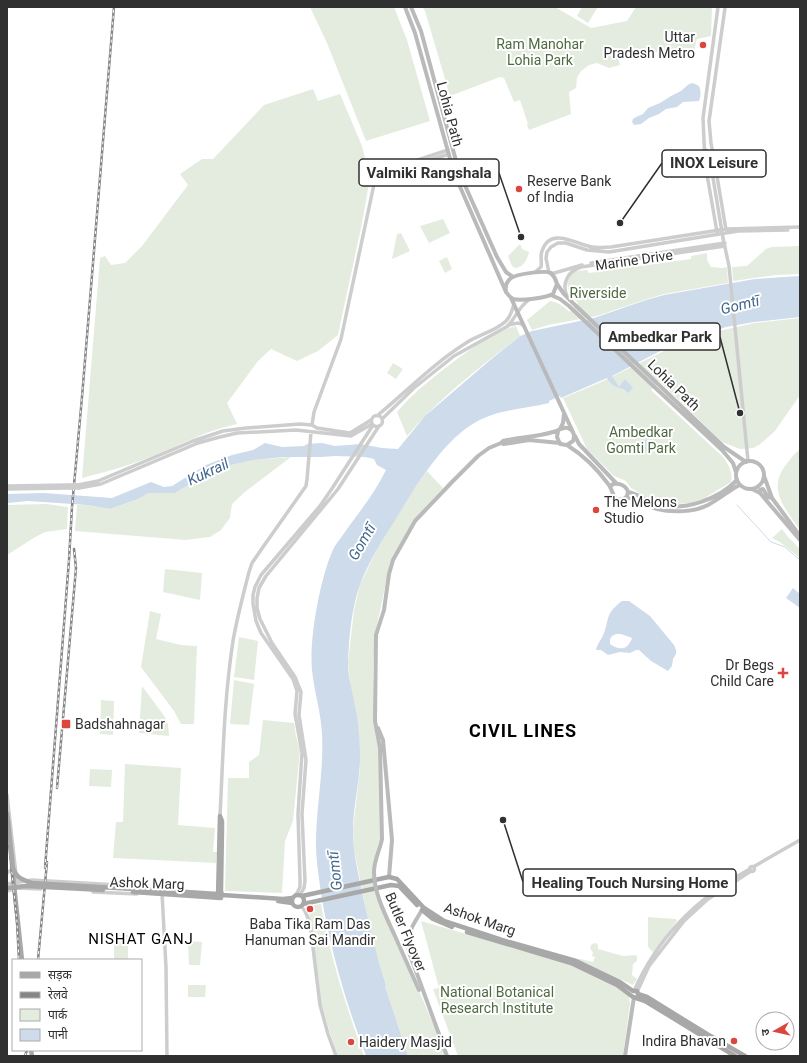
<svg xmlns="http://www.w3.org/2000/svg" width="807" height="1063" font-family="Roboto,'Noto Sans Devanagari',sans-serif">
  <rect width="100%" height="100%" fill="#fff"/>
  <path fill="#e4ecdf" d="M310 7H394L407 40 430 121 366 141 327 43Z
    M422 7H555L591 28 627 21 636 7 712 8 711 36 697 39 694 51 617 53 620 65 609 68 597 63 589 65 581 71 577 78 576 88 569 92 571 114 529 130 527 125 528 124 520 100 514 102 504 78 500 77 450 96 425 11Z
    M582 7H598L588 23 577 16Z
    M313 89 318 101 340 94 362 146 370 178 362 223 338 335 318 351 297 361 271 349 258 361 227 403 237 424C207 430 181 445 153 456 130 465 106 472 82 478L100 258 105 256 111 265 125 263 142 246 188 185 180 174 202 159H213L264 105Z
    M443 219 450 233 429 243 420 226Z
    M401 233 410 251 392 259 397 234Z
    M520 244 522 249 529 252C527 260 524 267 515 268L512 266 508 256Z
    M800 246V274L775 275 734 281 733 280 732 267 747 266 766 249 772 247Z
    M707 253V260L711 267 722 268 727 267 728 283 664 294 647 299 597 316 548 325 532 330 527 320 550 301C558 302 564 307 570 312L578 303 569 293 567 282 569 276 575 271 587 270 589 273 691 259V256Z
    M447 257 452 269 445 273 439 261Z
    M800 318V395L775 431 759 445 753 448 740 449 722 442 659 381 651 390 724 458C729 466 733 472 731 482L703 499 690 503 677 504 659 503 648 498 631 488 626 481 614 476 587 449 563 398 599 383 666 350 719 331 754 323Z
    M516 326 520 336C481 366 439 398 407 436L397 412C415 391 431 379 452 363 472 348 492 332 516 326Z
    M393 363 403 369 396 379 387 373Z
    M800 450V530C786 509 767 491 785 466 790 460 794 453 800 450Z
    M291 457 246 491 232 504 230 518 221 530 210 537 186 540 75 531 77 505H87L110 509 138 499 149 493H175L212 471 222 467 254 460Z
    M427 471 443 488 413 521 390 563 375 635 373 669 374 724 379 746 382 842 375 860V877L378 896 435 1028 446 1056H408L385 986 386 985 372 941 354 849 353 829 360 769V750L359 729 350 681 348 663 354 610 360 585 376 551 407 499Z
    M47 504 68 507 67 529 45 532 32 539 7 555V505Z
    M782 529 788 537 800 549V558L780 542 772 538Z
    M165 569 202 573 200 600 163 592Z
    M150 611 161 614 156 639 181 645 197 646 194 724H181L174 711 141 667Z
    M239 637 258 641 254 680 234 677Z
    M234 680 254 684 249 725 230 724Z
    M142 686 165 717 168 724 169 736 139 733Z
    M101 700 114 701 113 735 100 734Z
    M263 720 294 723 296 736 300 751 293 821 285 841 282 893 225 891 228 778H249V762L259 755Z
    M125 764 181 768 178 825 215 828 213 852H217L216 863 113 858 116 822H123Z
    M90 769 112 770 111 787 89 786Z
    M321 904C330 956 346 1006 364 1056H337L321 1003 309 913 315 912 314 905Z
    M648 917 676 919 677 921 653 952 648 947Z
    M421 921 567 963 619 987 629 995 630 1004 623 1056H458L433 989 439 988Z
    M114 935H128V960H114Z
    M188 941 202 942 200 965H189Z
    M596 943 598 945V949L623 956 635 955 637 956V961L633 964 632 975 637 979 633 985 575 959H580L593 962 595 957 592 956 593 952 591 950 590 947 592 944Z
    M188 985H206L205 997H188Z"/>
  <path fill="#cddbeb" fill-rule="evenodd" d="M693 83 699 86C701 91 701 95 699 101L683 102 677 107 666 109 659 114 649 118 641 124 634 125 632 122 633 119 636 117 643 114 648 108 660 103 671 96 681 91 689 84Z
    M800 276V317L754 322 726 327 666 348 612 376 619 387 625 379 633 388 628 393 624 389C616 388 611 385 607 378L561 398 560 396 549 401V403C525 409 499 409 476 422 442 441 414 489 394 522 381 542 368 563 360 585 351 610 349 638 348 664 348 677 352 688 354 701 358 718 360 735 360 752 361 779 353 804 353 831 353 852 358 872 362 892 369 924 376 955 386 985L385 986 408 1056H366C346 1003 330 949 321 893 319 877 316 861 316 844 316 807 324 771 322 734 321 712 314 691 312 670 309 639 320 580 332 552 335 544 342 537 347 529 361 510 376 491 386 470L377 465 374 459 365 457 335 456 321 457H284L254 460 222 467 212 471 175 493H149L138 499 110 509 87 505 28 501 7 503V494L44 493 112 498 151 482 164 487 172 486 206 465 232 455 253 450 265 443 282 447 304 446 307 444 322 443 335 446 360 444 382 448 398 449 425 416 489 361 520 336 532 331 594 318 646 300 664 295 755 279Z
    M638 446a6 6 0 1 1 12 0a6 6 0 1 1-12 0Z
    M793 588 800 594V608L786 598Z
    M622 601H629L650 616 674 645 676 650V654L673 659 672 666 668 671 651 661 639 650H636L630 653 620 652 608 655 601 650H596C597 644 602 639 604 633 610 617 605 614 622 601ZM616 634H621L632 638C628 650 620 651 610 644V639L612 636Z"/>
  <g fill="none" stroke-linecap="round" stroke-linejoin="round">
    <path stroke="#cddbeb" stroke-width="1" d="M737 505 771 542 785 547 800 560"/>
    <path stroke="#cdcdcd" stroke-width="3.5" d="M725 8 709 121 711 143 716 170 726 230
      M706 150 712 172
      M376 175 379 176 449 154
      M717 232 705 163 703 118 718 7
      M723 238 729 266 748 461
      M591 263 725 243
      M535 272 541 267C542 262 540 256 542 251 550 226 576 244 592 247 598 248 605 247 611 247L726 229 800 227
      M549 273 546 258 547 252 551 247 558 243H566L587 250 609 252 738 231 788 230
      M551 274 582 265
      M567 296C561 282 569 271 581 267L725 246
      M508 325 518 323 523 325
      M378 415C407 391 434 363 466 343 478 335 496 331 506 321 511 316 512 310 514 304
      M371.5 421a5.5 5.5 0 1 1 11 0a5.5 5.5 0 1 1-11 0Z
      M382 419 414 388 454 356 508 326C516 317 519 306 530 299
      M312 425 314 412 341 339 376 175 378 173 448 150
      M78 485 98 481 193 441 223 431 246 428 300 424 312 425 317 428 350 433 371 420
      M7 486 69 485
      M79 488 101 484 198 443 216 438 237 433 296 430 351 436 372 424
      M7 489 69 488
      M7 795 17 883
      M220 816C223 758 224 699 233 641 237 618 243 595 249 572L252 563 263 547 306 486 307 479 311 432
      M749.5 869a2.5 2.5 0 1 1 5 0a2.5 2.5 0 1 1-5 0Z
      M753 867 800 840
      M7 873 12 869
      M7 884 32 880 135 886 141 889
      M7 891 18 888 41 889
      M93 892 137 894
      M162 893 166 967 167 1056
      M296 895 300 887V880L298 814 302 753 295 714 297 691 293 679 261 633 256 621 253 604V595L255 587 261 575 320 506 333 487 373 425
      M300 895 304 888 305 881 302 814 306 760 299 715 301 692 295 677 272 643 260 619 257 608V598L259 588 266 576 338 489 379 426
      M301 906 305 911 310 923 320 1005 328 1034 336 1056
      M634 991C658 936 698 897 750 869
      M637 992 649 966 684 921 708 899 751 871"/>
    <path stroke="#bababa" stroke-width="4" d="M405 7 415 33 454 173 506 292C508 295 510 297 513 299 521 301 546 298 553 294L557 284C556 280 554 276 551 273 546 270 516 274 511 278 506 282 505 287 506 292
      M411 7 421 31 459 172 497 257 506 272 513 277
      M557 284 564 294 573 303 724 447 746 462
      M551 295 560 299 569 306 648 381 722 450 733 463 736 472
      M511 298 572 430
      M560 429 563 423 564 414
      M575 436 579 444 616 483
      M501 443 504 444 529 440 560 443
      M567 445C583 455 598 470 609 485 612 489 612 494 616 499L623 500 627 496 628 492C626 485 619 483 613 484L611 486
      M736 475a14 14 0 1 1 28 0a14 14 0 1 1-28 0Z
      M764 476 772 498 800 536
      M752 489 760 493 800 540
      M628 492C639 494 648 502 660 505 685 511 719 499 737 480
      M760 493V490L763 489 768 497 772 498
      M625 498C636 497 646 506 657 509 673 513 694 512 708 505 719 499 729 491 739 485
      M378 728 383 740 392 840 389 877
      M380 748 375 721 376 635 384 610 389 574 393 560 415 521 452 482 478 456 489 448 501 443 503 441C520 437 537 437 553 432 559 431 563 426 568 428 574 430 575 436 573 441L567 445 560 444 557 437 558 431
      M422 910C413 925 406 933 409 952L447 1056
      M625 1056 634 997"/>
    <path stroke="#a8a8a8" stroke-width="4.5" d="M7 813 8 820
      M12 866 22 960
      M140 889 218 894
      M133 892 221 898
      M292 901a6 6 0 1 1 12 0a6 6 0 1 1-12 0Z
      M302 896 384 878 389 877 397 879 424 908 444 921 502 940 576 961 620 982 633 991H637L638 994 647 997 707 1034 745 1056
      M218 897 220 816 222 821V829L221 891 222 895 283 899 292 898
      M278 901 292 903
      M303 904 391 885 399 886 417 905
      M422 910 433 919 452 927
      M467 932 571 963 617 985 633 997 645 1001 735 1056
      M31 1050 32 1056"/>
    <defs>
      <path id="rail" d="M57 788 76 568 74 549
        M7 824 17 922 19 960
        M45 868 69 560 72 507 82 397 114 7
        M38 960 47 862
        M25 1056 27 1050"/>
    </defs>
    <use href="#rail" stroke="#858585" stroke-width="2.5"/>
    <use href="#rail" stroke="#fff" stroke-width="1" stroke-dasharray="3" stroke-linecap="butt"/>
    <path stroke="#cdcdcd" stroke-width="3.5" d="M712 172 723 238
      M69 485H78
      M69 488H79"/>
    <path stroke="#bababa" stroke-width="4" d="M380 748 382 839C380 850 374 860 374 872 374 894 386 916 395 936 403 954 411 972 419 990"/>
    <path stroke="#a8a8a8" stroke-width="4.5" d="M8 820 13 868C16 878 23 880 32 883L133 889
      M7 888 26 886 103 890"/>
  </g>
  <g fill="#db473e" stroke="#fff" stroke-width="1.5">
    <circle cx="703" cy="45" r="4"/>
    <circle cx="519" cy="189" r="4"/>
    <circle cx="596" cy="510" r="4"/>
    <path d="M781 667h4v4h4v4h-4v4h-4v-4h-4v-4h4z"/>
    <rect x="61" y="719" width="10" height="10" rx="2"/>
    <circle cx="310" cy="909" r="4"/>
    <circle cx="734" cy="1041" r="4"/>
    <circle cx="351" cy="1042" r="4"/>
  </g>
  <g text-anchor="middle" stroke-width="4" stroke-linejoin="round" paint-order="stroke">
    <g font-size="14" fill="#303030" stroke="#fff" text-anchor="start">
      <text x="695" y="42" text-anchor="end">Uttar<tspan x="695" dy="16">Pradesh Metro</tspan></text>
      <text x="527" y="186">Reserve Bank<tspan x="527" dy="16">of India</tspan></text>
      <text x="604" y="507">The Melons<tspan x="604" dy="16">Studio</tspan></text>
      <text x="774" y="670" text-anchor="end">Dr Begs<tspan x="774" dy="16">Child Care</tspan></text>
      <text x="75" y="729">Badshahnagar</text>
      <text x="310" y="929" text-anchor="middle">Baba Tika Ram Das<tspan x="310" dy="16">Hanuman Sai Mandir</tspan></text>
      <text x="726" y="1046" text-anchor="end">Indira Bhavan</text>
      <text x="359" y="1047">Haidery Masjid</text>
    </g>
    <g font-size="14" fill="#4e6a40" stroke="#fff">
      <text x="540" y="49">Ram Manohar<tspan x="540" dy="16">Lohia Park</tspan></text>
      <text x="598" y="298">Riverside</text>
      <text x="641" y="437">Ambedkar<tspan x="641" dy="16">Gomti Park</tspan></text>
      <text x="497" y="997">National Botanical<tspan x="497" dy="16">Research Institute</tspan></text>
    </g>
    <g font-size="14" fill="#303030" stroke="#fff">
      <text transform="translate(450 114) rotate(75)" y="5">Lohia Path</text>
      <text transform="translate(634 260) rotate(-8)" y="5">Marine Drive</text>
      <text transform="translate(674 385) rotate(44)" y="5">Lohia Path</text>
      <text transform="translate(147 883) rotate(2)" y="5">Ashok Marg</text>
      <text transform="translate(480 919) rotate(19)" y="5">Ashok Marg</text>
      <text transform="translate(406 932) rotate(67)" y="5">Butler Flyover</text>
    </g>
    <g font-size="15" font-style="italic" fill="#42678e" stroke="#fff">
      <text transform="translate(740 305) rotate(-14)" y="5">Gomtī</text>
      <text transform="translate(208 472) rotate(-25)" y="5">Kukrail</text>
      <text transform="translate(362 542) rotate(-60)" y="5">Gomtī</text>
      <text transform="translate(335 871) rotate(-96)" y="5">Gomtī</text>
    </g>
    <g font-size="15" letter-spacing="1" fill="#000" stroke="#fff">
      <text x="141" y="944">NISHAT GANJ</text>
    </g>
    <g font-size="18" font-weight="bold" letter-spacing="1" fill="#000" stroke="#fff">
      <text x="523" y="737">CIVIL LINES</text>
    </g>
  </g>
  <path fill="none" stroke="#303030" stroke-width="1.5" d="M620 223L662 163M521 237L499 173M740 413L720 337M503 820L523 882"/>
  <g fill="#303030" stroke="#fff" stroke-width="1.5">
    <circle cx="620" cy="223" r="4"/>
    <circle cx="521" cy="237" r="4"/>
    <circle cx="740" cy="413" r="4"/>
    <circle cx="503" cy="820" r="4"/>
  </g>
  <g fill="#fff" stroke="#303030" stroke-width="1.5">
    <rect x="662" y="150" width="104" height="27" rx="4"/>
    <rect x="359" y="159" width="140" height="27" rx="4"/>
    <rect x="600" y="323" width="120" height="27" rx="4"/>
    <rect x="523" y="869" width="213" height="27" rx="4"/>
  </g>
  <g font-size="15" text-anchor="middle" font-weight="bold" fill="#303030">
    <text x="714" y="168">INOX Leisure</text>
    <text x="429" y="178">Valmiki Rangshala</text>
    <text x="660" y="342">Ambedkar Park</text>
    <text x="630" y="888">Healing Touch Nursing Home</text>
  </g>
  <rect width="807" height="1063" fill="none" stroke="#303030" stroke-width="16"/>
  <rect x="12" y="959" width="130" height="92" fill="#ffffff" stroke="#acacac"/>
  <rect x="20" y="972" width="20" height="6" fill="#a8a8a8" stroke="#acacac"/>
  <text x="48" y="979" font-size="12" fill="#303030">सड़क</text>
  <rect x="20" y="992" width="20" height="6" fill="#858585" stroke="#acacac"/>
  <text x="48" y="999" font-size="12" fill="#303030">रेलवे</text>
  <rect x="20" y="1009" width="20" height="12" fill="#e4ecdf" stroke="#acacac"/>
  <text x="48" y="1019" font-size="12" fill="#303030">पार्क</text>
  <rect x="20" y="1029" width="20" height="12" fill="#cddbeb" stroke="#acacac"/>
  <text x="48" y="1039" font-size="12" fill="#303030">पानी</text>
  <g transform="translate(775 1031) rotate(262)"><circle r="19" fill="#ffffff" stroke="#acacac"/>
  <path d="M0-3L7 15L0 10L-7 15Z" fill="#db473e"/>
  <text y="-6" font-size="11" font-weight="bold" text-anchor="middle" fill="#303030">उ</text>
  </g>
</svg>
